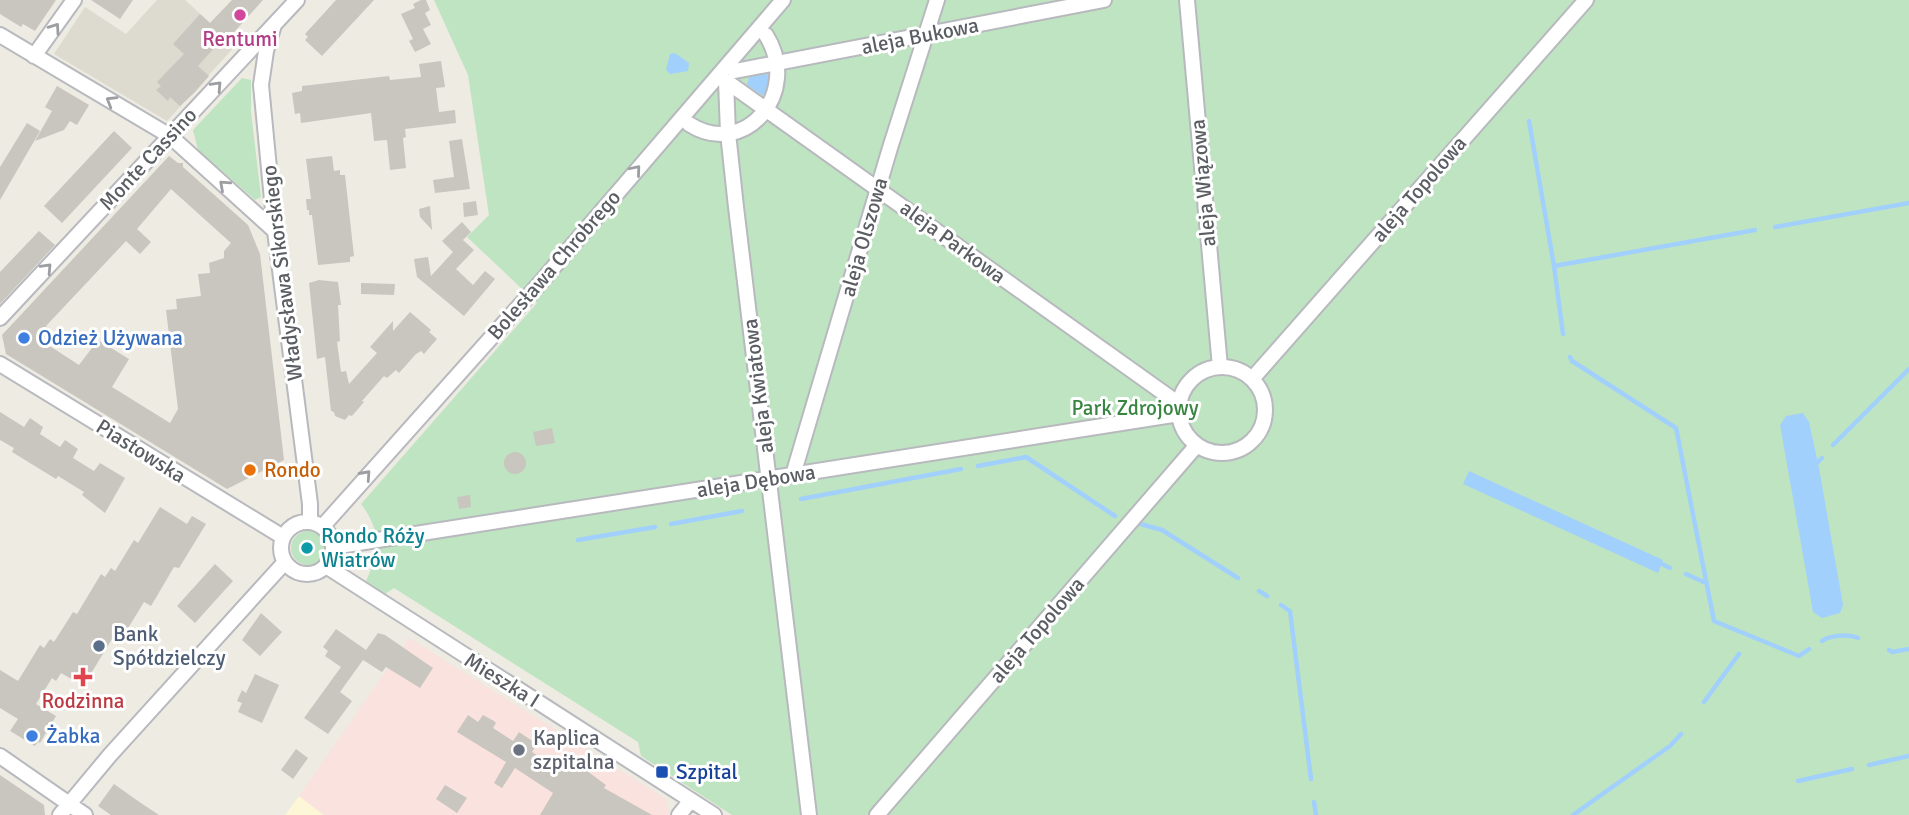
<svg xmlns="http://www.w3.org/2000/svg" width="1909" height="815" font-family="Signika,sans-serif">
  <rect width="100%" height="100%" fill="#edebe2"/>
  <path fill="#fdf6d7" d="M299 796 324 815H285Z"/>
  <path fill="#dddad0" d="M157 0H185L235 46 167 121 54 54 85 7 126 34Z"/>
  <path fill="#fae2de" d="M409 638 666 799 669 813 667 815H324L299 796Z"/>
  <path fill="#bfe4c1" d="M434 0H1909V815H732L641 756 638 742 394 588 385 594 366 581C380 551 381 530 361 504L537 303 467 237 489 215 468 75Z
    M242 78 251 80V112L261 197 255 200 198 150 193 130Z
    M291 548a17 17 0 1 1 34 0a17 17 0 1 1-34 0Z"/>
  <path fill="#a2d0fd" d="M675 53 689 63 688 71 670 74 666 70 670 54Z
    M767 74 771 77 767 94 762 95 747 85 749 77Z
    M1803 413 1809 422 1819 468 1843 605 1840 613 1822 618 1813 612 1780 425 1786 416Z
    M1469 471 1663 560 1658 573 1463 484Z"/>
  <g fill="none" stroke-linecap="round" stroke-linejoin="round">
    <path stroke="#a2d0fd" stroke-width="4.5" d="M1529 121 1554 266
      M1775 227 1909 203
      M1563 334 1554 266 1755 230
      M1570 357 1572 361 1676 428 1714 621 1799 656 1809 649
      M1833 445 1909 369
      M1818 462 1822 458
      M978 466 1026 457 1115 516
      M801 499 961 469
      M1137 523 1162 530 1238 578
      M671 524 742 511
      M578 540 655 527
      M1662 564 1670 568
      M1686 574 1706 583
      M1259 591 1267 596
      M1281 605 1290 611 1311 779
      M1822 641C1830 635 1849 634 1858 638
      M1889 650 1892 652 1909 649
      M1704 702 1739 654
      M1869 765 1909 756
      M1798 781 1852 769
      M1314 802 1316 815
      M1573 815 1670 746 1681 734"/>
  </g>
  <path fill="#c8c6bf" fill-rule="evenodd" d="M0 0H56L35 31 23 24 21 27 0 14Z
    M91 0H133L120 19Z
    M232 0H263L228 39 225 36 198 66 209 76 195 92 180 106 170 97 168 101 156 90 161 86 157 82 184 54 173 44 200 14 210 23Z
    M336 0H374L322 56 305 40 308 37 305 34Z
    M421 0H426L430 10 425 13 431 25 423 29 431 44 415 52 409 41 413 39 401 14 415 8 413 4Z
    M441 61 445 87 436 88 439 112 455 110 456 123 405 129 406 137 403 138 406 168 390 170 387 140 374 141 371 113 301 123 300 113 295 114 292 93 302 91V86L389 76 390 80 421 77 419 64Z
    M57 86 89 105 77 125 70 121 64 130 35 141 52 111 45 107Z
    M27 123 40 131 0 200V167Z
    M114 131 132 148 62 223 44 206Z
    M462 139 470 189 435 193 433 180 454 177 449 141Z
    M169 156 178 163H183V167L248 225 260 254 284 460 227 489 6 354 2 335ZM171 189 231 243 224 251V258L209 263 210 273 198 274 201 296 176 299 177 309 166 310 178 409 170 423 112 387 129 359 98 340 79 365 42 341 50 329 46 326 126 241 140 254 151 242 137 229Z
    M332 156 334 171 340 170V175H345L354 256 350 257V262L318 265 312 215H309V210H307L306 199H311L306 159Z
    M476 201 478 215 464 217 463 203Z
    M430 206 432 230 420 217 419 209Z
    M462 222 471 232 463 240 474 250 456 269 473 285 485 271 495 279 464 316 417 277 414 259 428 257 431 276 453 252 442 241Z
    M39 231 55 245 0 304V272Z
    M319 280 338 282 341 305H338L340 341 337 342 341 372 346 371 349 384 377 353 370 347 393 321V331L410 312 431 330 429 332 437 339 424 354 421 351 416 354 399 373 396 370 387 378 384 376 362 401 364 402 352 416 349 415 345 420 335 416 334 412 331 411 325 357 317 359 309 283Z
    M361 283 395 284 394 295 361 294Z
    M0 412 24 427 30 418 43 427 40 434 60 447 65 440 78 449 73 458 94 471 100 463 125 478 105 513 82 495 84 492 58 476 56 479 12 452 14 448 0 440Z
    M552 428 555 443 536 446 533 432Z
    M504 463a11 11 0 1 1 22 0a11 11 0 1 1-22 0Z
    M470 495 471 507 459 509 457 497Z
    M160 507 187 524 192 516 206 524 179 568 174 567 151 606 144 602 125 633 118 629 84 685 76 679 75 681 61 673 56 681 52 678 36 704 56 716 40 743 38 742 35 746 10 731 18 719 0 708V670L18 681 40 645 44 648 50 639 54 642 73 612 77 614 101 574 105 577 111 568 115 571 134 540 138 543Z
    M215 564 233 581 195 623 177 606Z
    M261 613 282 632 260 656 242 640Z
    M336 629 366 650 378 633 385 635 433 668 420 688 386 667 382 672 363 660 340 692 352 701 328 734 304 718 341 667 325 656 328 651 323 647Z
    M255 674 279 685 262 723 238 712 242 703 237 701 242 690 246 693Z
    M468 715 478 722 483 715 494 721 496 723 493 728 513 741 519 732 537 744 532 752 553 765 556 761 569 769 572 764 582 770 583 768 606 785 604 788 652 815H540L553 793 515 768 502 788 494 783 506 762 457 732Z
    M296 749 308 758 293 779 281 770Z
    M0 775 44 805 45 815H0Z
    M114 784 138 801 159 815H111L98 806Z
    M445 785 467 798 457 813 436 799Z"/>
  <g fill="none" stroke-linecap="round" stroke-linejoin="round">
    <defs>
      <path id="street" d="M1187 0 1220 367
        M274 25 266 51 261 85 275 231 310 504V522
        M0 35 170 136 275 231
        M34 56 74 0
        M735 71 1104 0
        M726 81 728 133 736 207 809 815
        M726 81 1179 404
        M689 124C745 160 802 92 766 35
        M0 318 297 0
        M0 364 283 537
        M1179 410a43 43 0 1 1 86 0a43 43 0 1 1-86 0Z
        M1252 379 1586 0
        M793 475 890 148 937 0
        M281 548a26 26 0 1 1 52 0a26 26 0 1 1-52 0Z
        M322 527 540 283 783 0
        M333 547 1179 414
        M326 566 714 815
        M0 756 85 815
        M60 815 110 755 285 562
        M679 815 691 800
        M877 815 1197 445"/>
    </defs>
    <use href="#street" stroke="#b7b9be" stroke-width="18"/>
    <use href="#street" stroke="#fff" stroke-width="14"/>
  </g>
  <defs><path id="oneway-chevron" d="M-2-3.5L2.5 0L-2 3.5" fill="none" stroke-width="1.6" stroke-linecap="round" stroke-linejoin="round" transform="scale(1.75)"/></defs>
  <g stroke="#9c9ea1">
    <use href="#oneway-chevron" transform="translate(55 28) rotate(-55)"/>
    <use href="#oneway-chevron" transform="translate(217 86) rotate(-47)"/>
    <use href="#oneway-chevron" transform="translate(111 101) rotate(-149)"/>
    <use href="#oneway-chevron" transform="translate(636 170) rotate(-50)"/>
    <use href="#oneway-chevron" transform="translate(224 185) rotate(-138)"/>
    <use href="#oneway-chevron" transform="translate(47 268) rotate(-47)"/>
    <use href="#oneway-chevron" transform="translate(366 475) rotate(-48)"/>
  </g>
  <circle fill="#d1479c" stroke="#fff" stroke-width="2.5" cx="240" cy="15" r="7"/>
  <g fill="#3f7fe0" stroke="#fff" stroke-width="2.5">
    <circle cx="24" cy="338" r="7"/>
    <circle cx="32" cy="736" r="7"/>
  </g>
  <circle fill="#e8710a" stroke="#fff" stroke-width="2.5" cx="250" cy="470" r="7"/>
  <circle fill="#0f9aa8" stroke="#fff" stroke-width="2.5" cx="307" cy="548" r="7"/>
  <circle fill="#5c6f8a" stroke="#fff" stroke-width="2.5" cx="99" cy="646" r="7"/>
  <path fill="#e0444e" stroke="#fff" stroke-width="2.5" d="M79.5 666.5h7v7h7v7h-7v7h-7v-7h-7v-7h7z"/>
  <circle fill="#6b7280" stroke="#fff" stroke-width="2.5" cx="519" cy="750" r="7"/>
  <rect fill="#1a4fb4" stroke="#fff" stroke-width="2.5" x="655" y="765" width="14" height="14" rx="3.5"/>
  <g text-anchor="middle" stroke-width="6" stroke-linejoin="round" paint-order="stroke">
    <g font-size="21" fill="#5a5e63" stroke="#fff">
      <text transform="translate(920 36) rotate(-11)" y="7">aleja Bukowa</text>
      <text transform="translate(148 159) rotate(-47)" y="7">Monte Cassino</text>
      <text transform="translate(1203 183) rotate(-95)" y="7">aleja Wiązowa</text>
      <text transform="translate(1419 189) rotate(-49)" y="7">aleja Topolowa</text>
      <text transform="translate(864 237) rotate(-74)" y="7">aleja Olszowa</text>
      <text transform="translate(953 242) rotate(36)" y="7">aleja Parkowa</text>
      <text transform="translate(554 265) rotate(-49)" y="7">Bolesława Chrobrego</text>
      <text transform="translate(282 273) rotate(-97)" y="7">Władysława Sikorskiego</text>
      <text transform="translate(758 386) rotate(-97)" y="7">aleja Kwiatowa</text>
      <text transform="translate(141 451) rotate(32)" y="7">Piastowska</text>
      <text transform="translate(756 481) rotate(-9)" y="7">aleja Dębowa</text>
      <text transform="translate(1037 630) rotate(-49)" y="7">aleja Topolowa</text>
      <text transform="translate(502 680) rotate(32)" y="7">Mieszka I</text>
    </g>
    <g font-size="21" fill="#b23c85" stroke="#fff">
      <text x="240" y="46">Rentumi</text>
    </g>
    <g font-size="21" fill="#366cbe" stroke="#fff" text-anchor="start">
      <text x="38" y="345">Odzież Używana</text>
      <text x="46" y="743">Żabka</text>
    </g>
    <g font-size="21" fill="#378540" stroke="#fff">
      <text x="1135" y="415">Park Zdrojowy</text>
    </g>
    <g font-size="21" fill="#c56008" stroke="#fff" text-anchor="start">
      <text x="264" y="477">Rondo</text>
    </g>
    <g font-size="21" fill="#0d838f" stroke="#fff" text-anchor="start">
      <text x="321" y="543">Rondo Róży<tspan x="321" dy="24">Wiatrów</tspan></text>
    </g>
    <g font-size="21" fill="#4e5e75" stroke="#fff" text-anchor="start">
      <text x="113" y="641">Bank<tspan x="113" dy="24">Spółdzielczy</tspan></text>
    </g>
    <g font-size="21" fill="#be3a42" stroke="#fff">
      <text x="83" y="708">Rodzinna</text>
    </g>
    <g font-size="21" fill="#5b616d" stroke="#fff" text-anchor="start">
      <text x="533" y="745">Kaplica<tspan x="533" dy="24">szpitalna</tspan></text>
    </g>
    <g font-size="21" fill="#164399" stroke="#fff" text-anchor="start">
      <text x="676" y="779">Szpital</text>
    </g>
  </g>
</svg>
